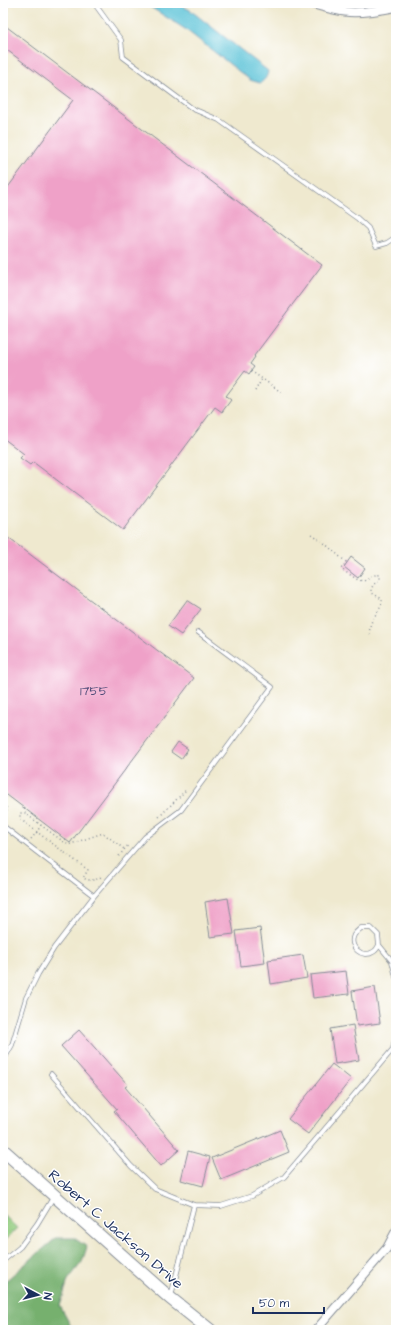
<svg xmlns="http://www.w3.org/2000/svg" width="399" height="1333" font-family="'Architects Daughter',sans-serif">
  <rect width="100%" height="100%" fill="#fff"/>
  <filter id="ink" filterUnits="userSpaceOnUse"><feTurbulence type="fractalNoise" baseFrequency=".025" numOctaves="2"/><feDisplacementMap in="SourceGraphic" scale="8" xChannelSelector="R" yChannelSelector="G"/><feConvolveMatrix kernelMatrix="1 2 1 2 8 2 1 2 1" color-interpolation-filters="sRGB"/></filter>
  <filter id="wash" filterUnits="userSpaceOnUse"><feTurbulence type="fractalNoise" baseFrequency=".012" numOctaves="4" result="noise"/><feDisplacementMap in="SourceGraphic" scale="16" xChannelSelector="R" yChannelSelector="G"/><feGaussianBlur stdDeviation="0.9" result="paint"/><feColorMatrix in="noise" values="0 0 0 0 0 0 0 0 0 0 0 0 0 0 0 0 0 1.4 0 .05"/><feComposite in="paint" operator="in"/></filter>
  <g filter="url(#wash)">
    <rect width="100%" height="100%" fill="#efe9cf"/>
    <path fill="#93cc7f" stroke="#577e6e" d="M3 1214 17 1228 3 1242Z"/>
    <path fill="#76b06e" stroke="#487066" d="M56 1238H74L87 1247 82 1262 68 1280 60 1306 73 1330H3V1283Z"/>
    <path fill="#5ac2d7" stroke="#3a789a" d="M144 3H176L190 10 268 71C267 77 265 80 260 83L250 80 185 29Z"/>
    <g id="blocks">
      <path fill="#efa1c8" d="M3 24 322 265 254 356 255 357 250 364 254 367 251 371 249 374 245 371 226 396 231 400 222 412 215 407 123 530 33 462 30 465 20 458 24 454 3 438V194L73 100 3 47Z
        M3 534 194 678 70 843 3 792Z
        M351 557 365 568 358 578 344 567Z
        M187 600 201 609 181 635 168 626Z
        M178 742 188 749 181 759 171 752Z
        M228 898 234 934 210 937 205 902Z
        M260 928 265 963 241 966 236 931Z
        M303 955 307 978 271 984 268 960Z
        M346 971 349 994 313 998 310 975Z
        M375 987 380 1023 357 1026 352 991Z
        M353 1025 359 1060 335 1064 330 1029Z
        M79 1030 128 1085 125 1087 179 1150 161 1166 114 1111 117 1109 61 1046Z
        M332 1064 351 1079 308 1134 288 1119Z
        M280 1130 289 1152 221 1180 212 1158Z
        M188 1151 210 1157 203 1186 181 1180Z"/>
    </g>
  </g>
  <g filter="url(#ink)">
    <use href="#blocks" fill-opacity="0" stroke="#858c96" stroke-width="1"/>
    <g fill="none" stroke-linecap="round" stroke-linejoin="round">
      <defs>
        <path id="lane" d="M94 3 121 40 123 57 193 109 219 120 357 218 368 228 376 246 387 243 396 237
          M3 826 94 896
          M379 945C378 947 376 951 373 952 363 959 348 947 354 935 355 933 359 930 361 928H371L378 935 379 945 392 961 396 977
          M3 1061 12 1045 26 998 38 974 54 948 94 896 145 837 181 810 272 687 198 632
          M51 1074 131 1166 155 1189 194 1205 221 1206 252 1196 284 1177 393 1049 396 1035
          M3 1261 20 1247 37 1224 54 1196
          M171 1296 194 1205"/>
        <path id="street" d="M309 3C322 7 336 11 349 12 365 13 381 10 396 7
          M316 1330 387 1248 396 1231"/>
        <path id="secondary" d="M3 1150 170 1298 210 1330"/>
      </defs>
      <use href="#lane" stroke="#858c96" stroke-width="5.5"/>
      <use href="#street" stroke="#858c96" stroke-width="10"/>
      <use href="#secondary" stroke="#858c96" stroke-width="14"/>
      <path stroke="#858c96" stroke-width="1.5" stroke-dasharray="1 3" stroke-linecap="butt" d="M251 371 281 392
        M255 391 262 379
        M311 534 323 542 346 562 341 569 358 580 364 581C369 577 373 574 380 575V579L373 585 371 590 372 593 382 599C383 612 367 617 370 636
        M3 805 8 809 3 816
        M159 817 186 790
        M41 825 37 832 20 819V813H25C39 824 53 834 68 845L103 833 124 849
        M31 839 37 832 88 870 83 878C90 881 94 881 101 877
        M119 856 129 844"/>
      <use href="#lane" stroke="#fff" stroke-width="4"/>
      <use href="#street" stroke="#fff" stroke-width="8"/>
      <use href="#secondary" stroke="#fff" stroke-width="12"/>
    </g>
  </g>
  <g text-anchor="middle" stroke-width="3" stroke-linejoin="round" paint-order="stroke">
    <g font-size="13" fill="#504c78">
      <text x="94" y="695">1755</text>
    </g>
    <g font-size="15" fill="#1b2f5e" stroke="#fff">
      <text transform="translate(116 1229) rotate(41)" y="5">Robert C Jackson Drive</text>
    </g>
  </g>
  <rect width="399" height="1333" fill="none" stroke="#fff" stroke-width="16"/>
  <g transform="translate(38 1295) rotate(97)" stroke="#ffffff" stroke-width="3" paint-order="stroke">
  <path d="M0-3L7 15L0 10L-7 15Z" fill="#1b2f5e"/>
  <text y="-6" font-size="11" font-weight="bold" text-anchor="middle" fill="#1b2f5e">N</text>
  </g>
  <path d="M253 1307v6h71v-6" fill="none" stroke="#1b2f5e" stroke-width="2"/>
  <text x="259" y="1307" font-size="12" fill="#1b2f5e" stroke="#ffffff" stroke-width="3" paint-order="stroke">50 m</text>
</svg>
